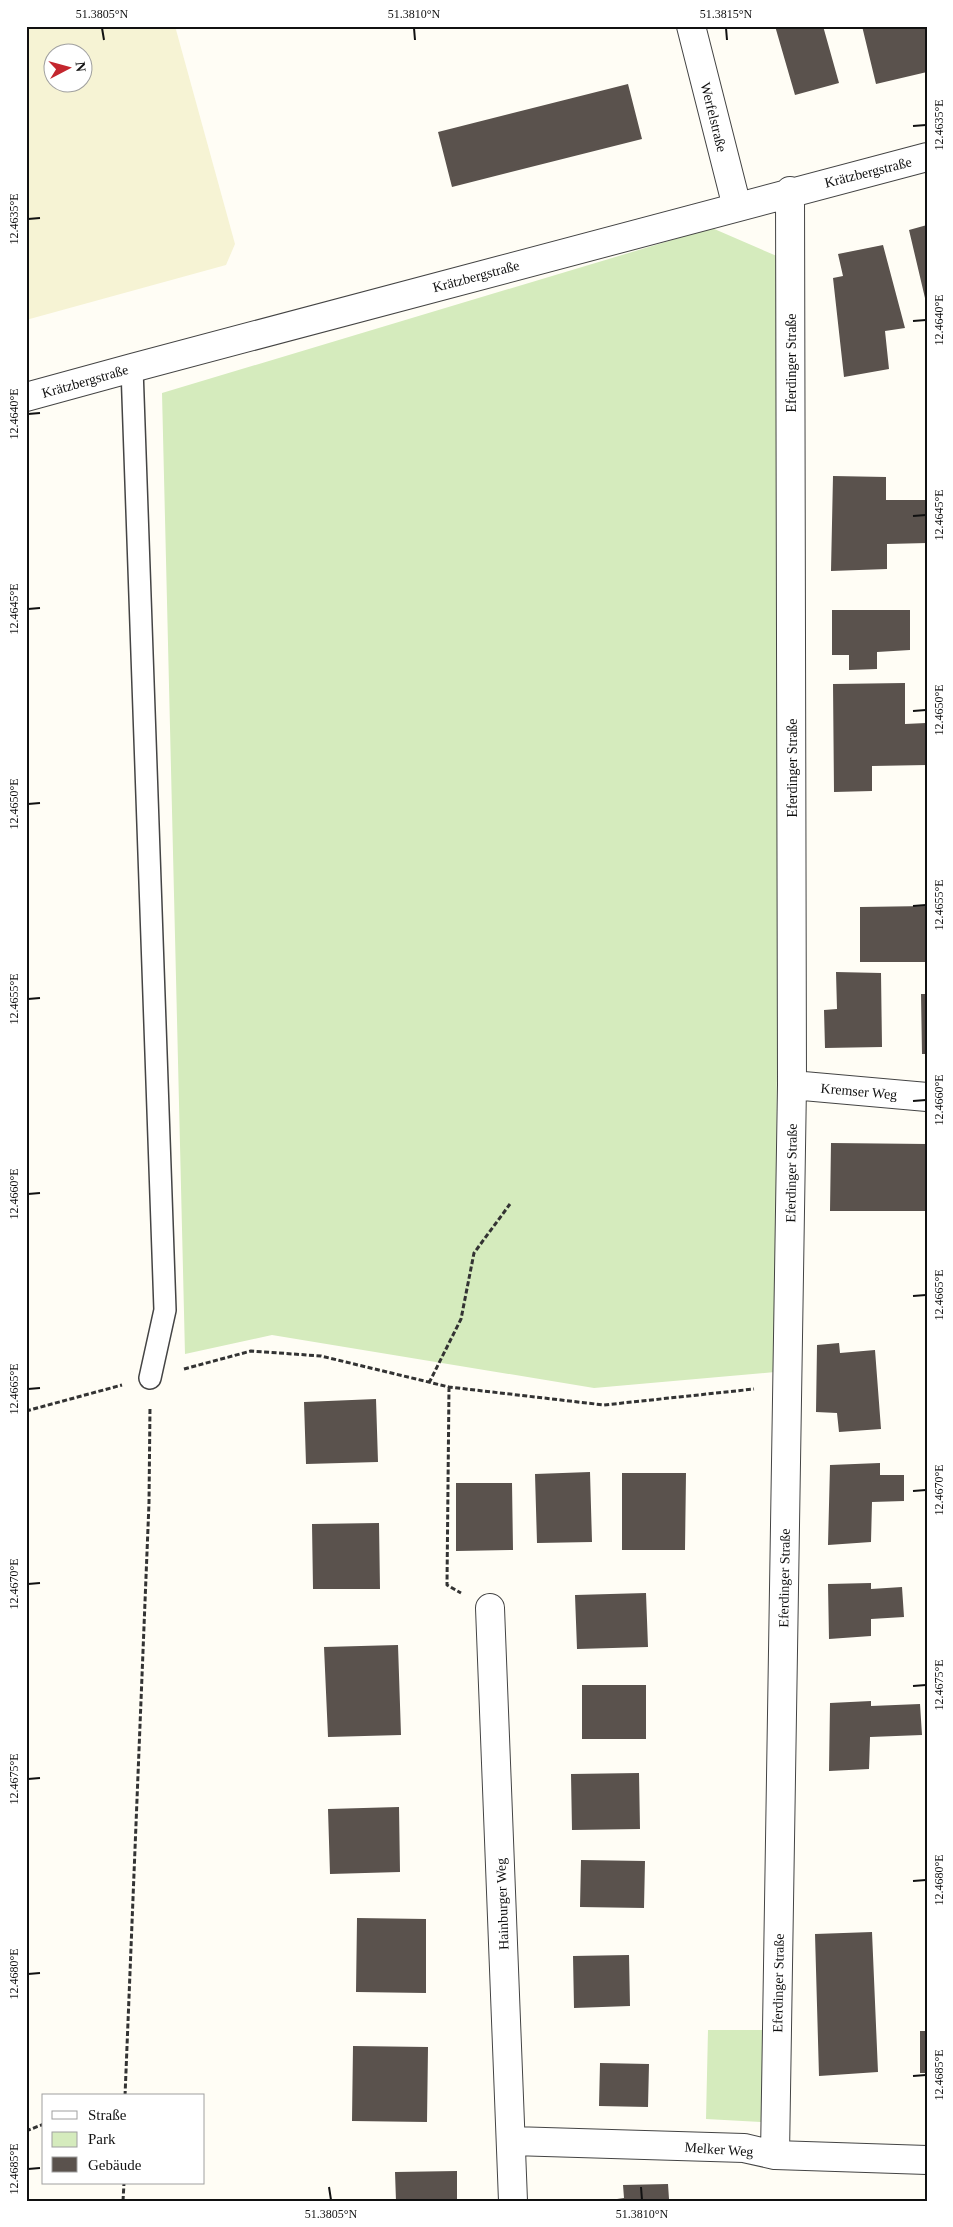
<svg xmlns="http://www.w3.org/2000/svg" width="953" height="2227" font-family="Georgia,serif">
  <rect width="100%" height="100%" fill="#fffdf5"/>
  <path fill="#f6f3d4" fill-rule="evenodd" d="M26 26H175L235 244 226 265 26 320ZM52 52H82V82H52Z"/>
  <path fill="#d5ebbd" d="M712 228 779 257 781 437 775 1372 594 1388 272 1335 185 1354 162 393Z
    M708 2030H764L761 2122 706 2119Z"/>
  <path fill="#5a524d" d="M775 26H823L839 83 795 95Z
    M862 26H927V72L876 84Z
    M628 84 642 139 452 187 438 132Z
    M927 225V297L925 298 909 230Z
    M883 245 905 328 885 331 889 369 844 377 833 278 843 276 838 254Z
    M833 476 886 477V500H927V543L887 544V569L831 571Z
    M832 610H910V650L877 652V669L849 670V655H832Z
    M905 683V724L926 723 927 765 872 766V791L834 792 833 684Z
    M927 906V962H860V907Z
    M836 972 881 973 882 1047 825 1048 824 1010 837 1009Z
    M921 994H927V1054H922Z
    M831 1143 927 1144V1211H830Z
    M839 1343 840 1353 875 1350 881 1429 839 1432 837 1413 816 1412 817 1345Z
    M376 1399 378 1462 306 1464 304 1402Z
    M880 1463V1475H904V1501L872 1502 871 1542 828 1545 830 1465Z
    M590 1472 592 1542 537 1543 535 1474Z
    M622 1473H686L685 1550H622Z
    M456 1483H512L513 1550 456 1551Z
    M379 1523 380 1589H313L312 1524Z
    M871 1583V1589L902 1587 904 1617 871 1619V1636L829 1639 828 1584Z
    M646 1593 648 1647 577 1649 575 1595Z
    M398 1645 401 1735 328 1737 324 1647Z
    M582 1685H646V1739H582Z
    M871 1701V1706L920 1704 922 1735 870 1737 869 1769 829 1771 830 1703Z
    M639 1773 640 1829 572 1830 571 1774Z
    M399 1807 400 1872 330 1874 328 1809Z
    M581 1860 645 1861 644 1908 580 1907Z
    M357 1918 426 1919V1993L356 1992Z
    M872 1932 878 2072 819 2076 815 1934Z
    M629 1955 630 2006 574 2008 573 1956Z
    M920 2031H927V2073H920Z
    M353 2046 428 2047 427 2122 352 2121Z
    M600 2063 649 2064 648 2107 599 2106Z
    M457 2171V2201H396L395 2172Z
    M668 2184 669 2199H674V2201H617V2199L624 2198 623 2185Z"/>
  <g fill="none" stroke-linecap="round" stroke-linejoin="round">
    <defs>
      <path id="service" d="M132 368 165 1310 150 1378"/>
      <path id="minor" d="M691 26 737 207
        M26 397 132 368 927 157
        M792 1085 927 1097
        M490 1608 513 2201
        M512 2141 744 2148 775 2155 927 2160
        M775 2155 792 1085 790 191"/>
    </defs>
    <use href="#service" stroke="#444" stroke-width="24"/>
    <use href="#minor" stroke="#444" stroke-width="30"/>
    <path stroke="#333" stroke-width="3" stroke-dasharray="5 2.5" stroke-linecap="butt" d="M184 1369 251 1351 321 1356 449 1387 604 1405 754 1389
      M429 1383 461 1319 474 1253 510 1204
      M449 1387 447 1585 461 1593
      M26 1411 122 1385
      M125 2096 149 1503 150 1407
      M26 2131 44 2124
      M123 2201 124 2183"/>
    <use href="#service" stroke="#fff" stroke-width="21"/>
    <use href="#minor" stroke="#fff" stroke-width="28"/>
  </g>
  <path fill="none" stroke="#111" stroke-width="2" d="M102 28 104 40M414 28 415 40M726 28 727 40M913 126 926 125M28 219 40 218M913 321 926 320M28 414 40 413M913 516 926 515M28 609 40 608M913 711 926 710M28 804 40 803M913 906 926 905M28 999 40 998M913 1101 926 1100M28 1194 40 1193M913 1296 926 1295M28 1389 40 1388M913 1491 926 1490M28 1584 40 1583M913 1686 926 1685M28 1779 40 1778M913 1881 926 1880M28 1974 40 1973M913 2076 926 2075M28 2169 40 2168M329 2187 331 2200M641 2187 642 2200"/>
  <g text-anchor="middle" stroke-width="5" stroke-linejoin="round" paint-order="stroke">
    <g font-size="14" fill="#111" stroke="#fff">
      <text transform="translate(714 117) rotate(76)" y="5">Werfelstraße</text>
      <text transform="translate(868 172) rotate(-14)" y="5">Krätzbergstraße</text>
      <text transform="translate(476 276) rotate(-15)" y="5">Krätzbergstraße</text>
      <text transform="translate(791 363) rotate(-90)" y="5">Eferdinger Straße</text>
      <text transform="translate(85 381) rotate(-16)" y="5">Krätzbergstraße</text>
      <text transform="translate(792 768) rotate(-90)" y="5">Eferdinger Straße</text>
      <text transform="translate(859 1091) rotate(5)" y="5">Kremser Weg</text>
      <text transform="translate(791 1173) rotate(-89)" y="5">Eferdinger Straße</text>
      <text transform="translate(784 1578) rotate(-89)" y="5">Eferdinger Straße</text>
      <text transform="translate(502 1904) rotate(-92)" y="5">Hainburger Weg</text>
      <text transform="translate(778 1983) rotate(-89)" y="5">Eferdinger Straße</text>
      <text transform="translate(719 2149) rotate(4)" y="5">Melker Weg</text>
    </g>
  </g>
  <rect width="953" height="2227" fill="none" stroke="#ffffff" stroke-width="55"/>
  <rect x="42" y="2094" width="162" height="90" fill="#ffffff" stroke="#a0a0a0"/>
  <rect x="52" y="2111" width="25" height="8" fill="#ffffff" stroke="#a0a0a0"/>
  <text x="88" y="2120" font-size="15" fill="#111111">Straße</text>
  <rect x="52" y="2132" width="25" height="15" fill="#d5ebbd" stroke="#a0a0a0"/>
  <text x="88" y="2144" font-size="15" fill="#111111">Park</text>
  <rect x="52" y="2157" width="25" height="15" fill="#5a524d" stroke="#a0a0a0"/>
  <text x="88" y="2170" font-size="15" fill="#111111">Gebäude</text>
  <g transform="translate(68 68) rotate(84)"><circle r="24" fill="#ffffff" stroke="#a0a0a0"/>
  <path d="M0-4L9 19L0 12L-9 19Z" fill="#c4262e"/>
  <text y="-8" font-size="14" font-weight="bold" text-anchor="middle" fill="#111111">N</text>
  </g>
  <rect x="28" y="28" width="898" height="2172" fill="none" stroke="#111" stroke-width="2"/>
  <g font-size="12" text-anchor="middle" fill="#111">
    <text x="102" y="18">51.3805°N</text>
    <text x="414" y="18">51.3810°N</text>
    <text x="726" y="18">51.3815°N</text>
    <text transform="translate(939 125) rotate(-90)" y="4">12.4635°E</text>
    <text transform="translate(14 219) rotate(-90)" y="4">12.4635°E</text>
    <text transform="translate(939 320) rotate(-90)" y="4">12.4640°E</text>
    <text transform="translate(14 414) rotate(-90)" y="4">12.4640°E</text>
    <text transform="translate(939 515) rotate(-90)" y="4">12.4645°E</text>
    <text transform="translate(14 609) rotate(-90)" y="4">12.4645°E</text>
    <text transform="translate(939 710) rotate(-90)" y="4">12.4650°E</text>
    <text transform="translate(14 804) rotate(-90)" y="4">12.4650°E</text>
    <text transform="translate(939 905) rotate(-90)" y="4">12.4655°E</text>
    <text transform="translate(14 999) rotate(-90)" y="4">12.4655°E</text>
    <text transform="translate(939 1100) rotate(-90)" y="4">12.4660°E</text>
    <text transform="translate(14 1194) rotate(-90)" y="4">12.4660°E</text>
    <text transform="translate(939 1295) rotate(-90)" y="4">12.4665°E</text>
    <text transform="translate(14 1389) rotate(-90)" y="4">12.4665°E</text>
    <text transform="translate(939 1490) rotate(-90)" y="4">12.4670°E</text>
    <text transform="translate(14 1584) rotate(-90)" y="4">12.4670°E</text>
    <text transform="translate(939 1685) rotate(-90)" y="4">12.4675°E</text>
    <text transform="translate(14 1779) rotate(-90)" y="4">12.4675°E</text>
    <text transform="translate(939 1880) rotate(-90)" y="4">12.4680°E</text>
    <text transform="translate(14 1974) rotate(-90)" y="4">12.4680°E</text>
    <text transform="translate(939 2075) rotate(-90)" y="4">12.4685°E</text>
    <text transform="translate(14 2169) rotate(-90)" y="4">12.4685°E</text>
    <text x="331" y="2218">51.3805°N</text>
    <text x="642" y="2218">51.3810°N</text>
  </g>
</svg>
